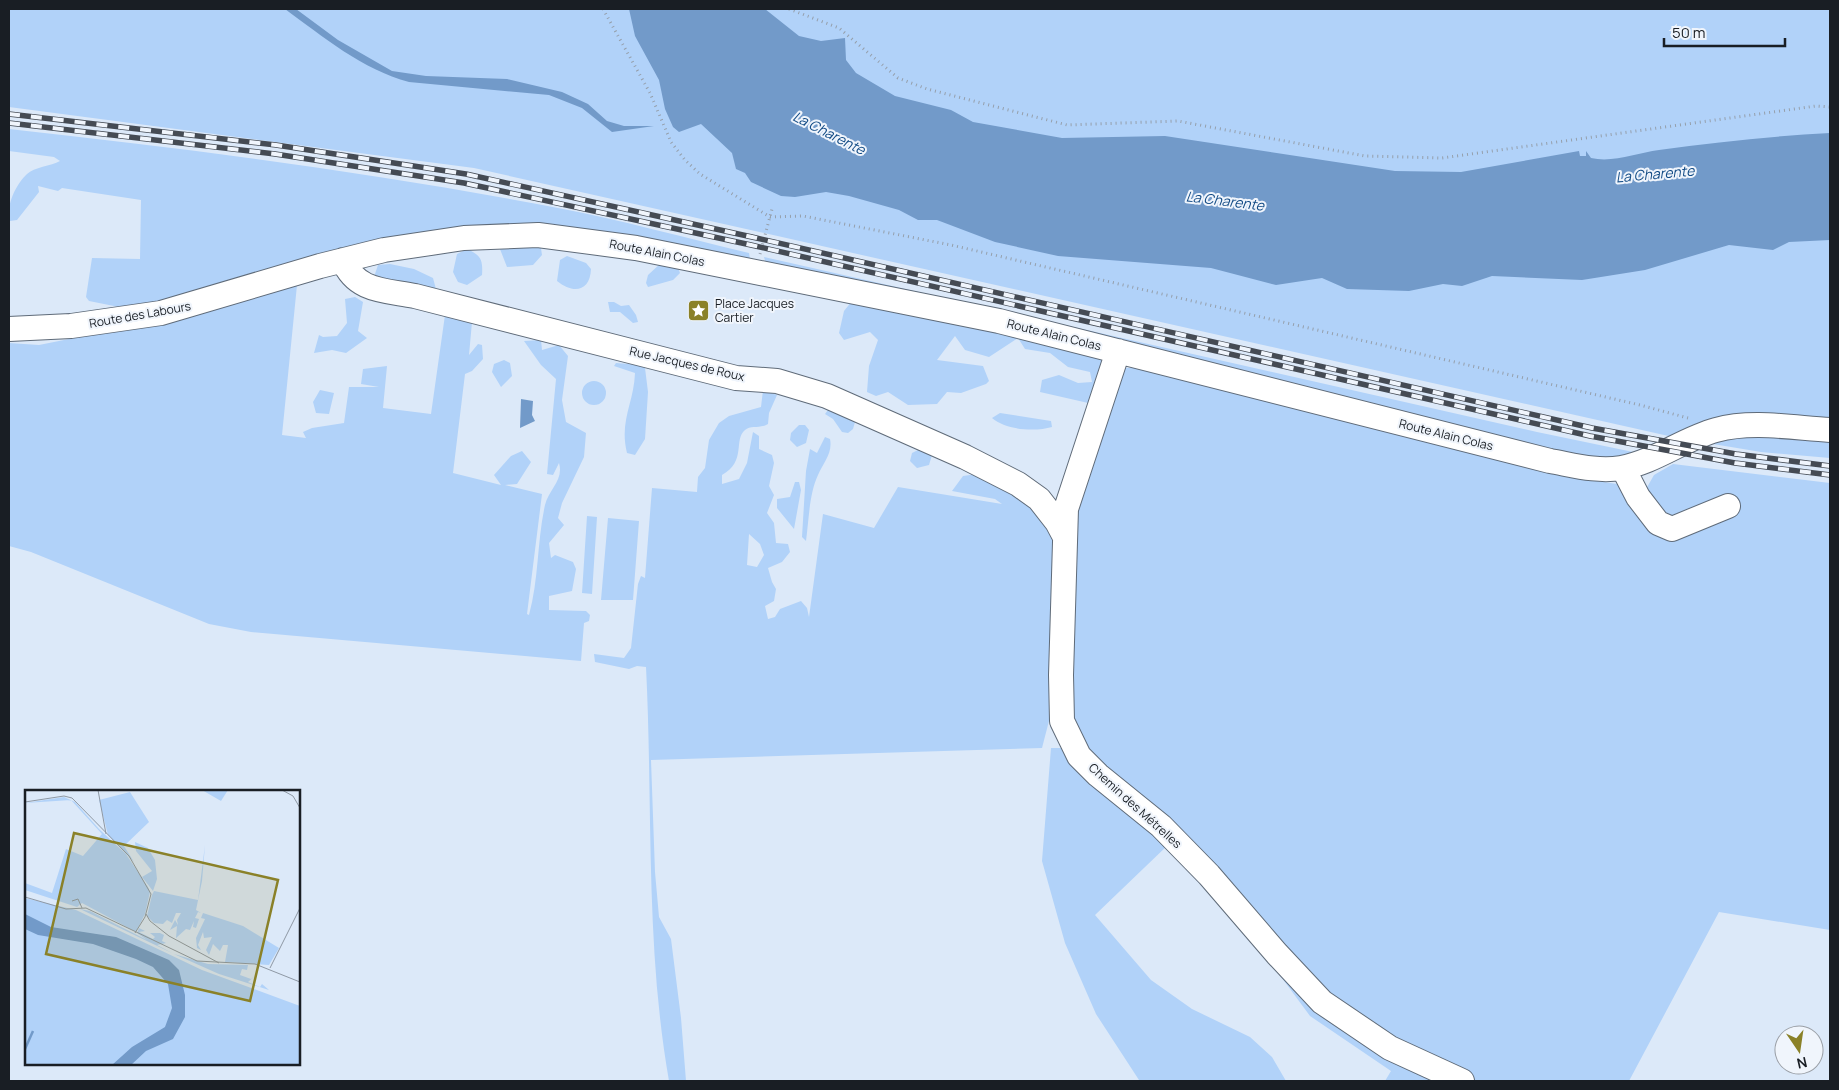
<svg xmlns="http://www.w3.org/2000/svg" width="1839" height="1090" font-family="Manrope,sans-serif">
  <rect width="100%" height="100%" fill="#dce9f9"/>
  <path fill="#b1d2f9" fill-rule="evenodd" d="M9 9H1830V420L1673 437 474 168 9 107Z
    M9 129C192 149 376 173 558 208 622 220 685 238 749 253L750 259 552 229 219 290 129 309 89 301 86 297 92 258 140 259 141 200 62 188 58 191 38 186 39 192 17 220 10 221C5 207 16 184 27 174 34 167 51 166 60 161L54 157 9 151Z
    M540 242 542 255 533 265 507 267 498 244Z
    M467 249C481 255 483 260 482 275L467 285 458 282 453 272 457 254Z
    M567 256 586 263 591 269C590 292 573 294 557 281L560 260Z
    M764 257 1537 432 1638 453 1605 460 1552 453 1103 354 1107 367 1097 405 1040 392 1042 380 1059 375 1078 383 1092 382 1090 372 1068 367 1050 353 1025 349 1018 338 989 357 965 350 955 336 937 360 983 366 989 381 986 384 961 393 947 392 937 404 908 405 888 392 876 396 867 392 869 366 878 340 870 332 844 340 839 333 844 311 852 301 766 264Z
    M661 263 677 265 680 273 673 280 648 287 646 283 648 275Z
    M390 264 414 269 433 278 437 293 373 280 378 265Z
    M297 285 282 435 306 438 303 432 312 428 344 423 349 387H379L361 384 363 369 387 366 383 408 431 414 445 315 472 322 469 355 478 344 482 345 483 359 472 371 465 374 453 473 501 485 494 475 511 456 522 451 531 462 517 484 505 485 542 494 527 614 529 615C539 579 537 541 545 505 549 489 564 480 559 463L553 475 547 474 556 379 541 365 524 341 541 340 542 350 559 345 568 356 562 400 566 422 586 433 584 457 562 503 558 518 564 525 549 543 551 558 555 555 573 562 576 569 572 591 549 596V610L586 611 590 615 589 621 584 623 581 661 251 632 209 624 31 552 9 546V343L39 345 204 312Z
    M355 297 363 302 358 331 367 338 346 353 332 350 314 353 319 335 323 337 337 336 347 323 345 299Z
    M608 302H614L621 306 629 305 636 315 638 322 633 323 620 312H610Z
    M504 360 510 363 512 376 501 387 492 372 494 364Z
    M616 363 641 365 645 368 648 392 645 439 635 455 627 453C619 421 634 403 635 373L614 366Z
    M1118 368H1145L1577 478 1617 484 1637 505 1654 475 1673 464 1830 483V930L1719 912 1629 1081H1476L1353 1016 1102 772 1073 732 1070 536Z
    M582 393a12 12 0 1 1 24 0a12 12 0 1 1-24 0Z
    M320 390 334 393 329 414 316 413 313 402Z
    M763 390 777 395 769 413 768 424C760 429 751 425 745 430 733 440 747 461 722 475V484L739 479 747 463 753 432 759 436V449L772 455 774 463 769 486 774 495 767 513 774 523 776 543 788 544 790 552 782 562 768 568 772 582 776 589 774 601 765 606 768 619 775 617 780 609 801 601 807 608 809 617 823 514 874 528 898 487 1002 504 995 499 952 491 963 476 977 474 1036 504 1058 544 1050 717 1042 748 651 760 655 872 659 917 671 939 681 1018 686 1081H669C645 945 653 805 646 667L637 666 629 669 595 662 594 654 624 658 631 648 638 584 641 576 645 578 652 488 697 492 698 477 705 468 709 440 719 423 729 416 761 407ZM749 534 760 544 764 555 757 567 747 565Z
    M828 410 846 412 855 422 853 429 848 433 842 432 833 419 825 414Z
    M1000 413 1051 421 1052 427C1035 432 1006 430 992 418Z
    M799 425H805L809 430 806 443 797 447 790 440 791 433Z
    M825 437 830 439C833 453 823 463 818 475 809 494 809 520 806 541L802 537 806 471 810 449 817 453Z
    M1726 437H1830V458L1761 452 1707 443Z
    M920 449 932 455 929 465 917 468 910 461 912 453Z
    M795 482H799L801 490 794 529 777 508V499L790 497Z
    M587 516 597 517 592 594 582 593Z
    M608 518 639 521 633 600H601Z
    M1051 748H1062L1093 779 1169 844 1095 915 1151 980 1192 1009 1250 1037 1272 1057 1286 1081 1139 1080 1096 1014 1065 943 1042 861Z
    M1268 959 1447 1081H1385L1391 1071 1310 1016Z"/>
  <path fill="#729ac9" d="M285 9H296L338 40 392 71 426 76 507 79 562 92 588 104 607 121 624 126H654L612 132 582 108 549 95 409 82C363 70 322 36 285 9Z
    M629 9H765L799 36 821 41 845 38 846 60 856 73 895 96 951 110 973 122 1062 138 1165 136 1395 171 1461 172 1579 151 1580 156H1586V151L1591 158C1613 163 1637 153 1659 150 1716 142 1773 136 1830 133V240L1789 242 1773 250 1729 245 1645 270 1582 280 1492 276 1462 286 1443 284 1409 291 1347 289 1322 278 1276 285 1211 268 1058 256 995 242 937 220H918L899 210 849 196 826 192 795 197 781 196 751 182 745 173 736 169 732 153 701 124 679 132 673 127 665 109 659 80 635 36Z
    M521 399 533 401 532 415 535 421 520 428Z"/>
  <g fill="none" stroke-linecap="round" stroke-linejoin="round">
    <defs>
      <path id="minor" d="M343 260C356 292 385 290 415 296L736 378 777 381 827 396 965 457 1018 484 1039 499 1057 522 1065 537
        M9 329 71 326 161 313 320 266 384 250 464 238 538 235 636 248 999 321 1550 461C1573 465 1597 472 1621 468 1655 462 1683 439 1716 430 1752 420 1794 428 1830 430
        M1118 351 1066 509 1061 675 1062 721 1079 756 1098 775 1161 826 1209 875 1277 954 1322 1002 1390 1048 1462 1081
        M1623 468 1638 497 1658 523 1672 529 1728 506"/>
    </defs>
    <use href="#minor" stroke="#5f6b79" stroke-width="26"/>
    <path stroke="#959fab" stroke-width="3" stroke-dasharray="1 4" stroke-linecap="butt" d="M603 9 650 93 671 142 685 160 700 174 770 217 803 216 951 245 1640 405 1688 418
      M789 9 839 28 898 78 927 89 1067 125 1178 121 1365 156 1442 158 1816 106 1830 107
      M760 254 772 209"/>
    <use href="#minor" stroke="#fff" stroke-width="24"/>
    <defs>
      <path id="rail" d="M9 114 276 145 466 174 752 237 1592 428 1736 454 1830 466
        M9 123 275 154 464 183 751 245 1590 436 1735 463 1830 475"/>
    </defs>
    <use href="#rail" stroke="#454b54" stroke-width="5.5"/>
    <use href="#rail" stroke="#f0f5fc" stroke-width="4" stroke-dasharray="11" stroke-linecap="butt"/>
  </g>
  <defs>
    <symbol id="sight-square" viewBox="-11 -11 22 22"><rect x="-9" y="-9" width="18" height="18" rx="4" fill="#8a8128" stroke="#f0f5fc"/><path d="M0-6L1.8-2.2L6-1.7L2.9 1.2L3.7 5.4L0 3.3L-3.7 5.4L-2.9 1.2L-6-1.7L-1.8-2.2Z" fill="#fff"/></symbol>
  </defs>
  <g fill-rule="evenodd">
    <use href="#sight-square" x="686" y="298" width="25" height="25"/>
  </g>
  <g text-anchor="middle" stroke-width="4" stroke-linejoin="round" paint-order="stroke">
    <g font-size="12" fill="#191e24" stroke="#f0f5fc">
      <text transform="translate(657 253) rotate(11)" y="4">Route Alain Colas</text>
      <text transform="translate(140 315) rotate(-10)" y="4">Route des Labours</text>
      <text transform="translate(1054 335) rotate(14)" y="4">Route Alain Colas</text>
      <text transform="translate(687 364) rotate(13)" y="4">Rue Jacques de Roux</text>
      <text transform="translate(1446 435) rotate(14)" y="4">Route Alain Colas</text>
      <text transform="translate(1135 806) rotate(42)" y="4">Chemin des Métrelles</text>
    </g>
    <g font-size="12" fill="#191e24" stroke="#f0f5fc" text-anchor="start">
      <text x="715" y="308">Place Jacques<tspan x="715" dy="14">Cartier</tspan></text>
    </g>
    <g font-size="14" font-style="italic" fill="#124b85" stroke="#f0f5fc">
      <text transform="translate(829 133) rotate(27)" y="5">La Charente</text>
      <text transform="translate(1655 174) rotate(-5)" y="5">La Charente</text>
      <text transform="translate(1225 201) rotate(7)" y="5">La Charente</text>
    </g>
  </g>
  <g transform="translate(25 790)">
    <rect width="275" height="275" fill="#dce9f9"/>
    <path d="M177 0H203L196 11ZM105 2 124 32 99 56 109 72 83 45 74 10ZM39 7 50 12 74 39 101 64 123 97 125 102 120 124 111 142 57 113 52 117 0 100V93L27 103 41 59 58 66 77 44 46 10 0 13ZM110 52 123 58 130 70 132 89 128 101 117 87 127 81 111 61ZM180 55 177 91 171 120 176 123 173 122 170 128 174 129 171 138 168 137 169 131 165 140 161 139 151 148 152 136 145 140 150 130 153 135 152 130 156 123H151L147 133 142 130 138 134 129 133 122 126 127 105 129 101 173 110ZM0 108 51 120 177 180 275 216V275H0ZM55 119 65 121 122 150 112 143 114 138 120 141 114 142 128 149 130 147 125 143H135L139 145 137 151 141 153 132 155 147 163ZM178 123 218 136 254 158 244 175 200 172 203 155H198L195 161 188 154 184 165 181 160 187 147 179 148 178 142 173 155 176 160 172 158 171 148 180 129 176 128ZM149 164 183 174 223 175 222 180 217 179 215 185 226 189 230 186 223 192 235 197 237 194 244 200 194 184Z" fill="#b1d2f9"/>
    <path d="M0 124 26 137 91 147 144 170 154 180 160 205V227L148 249 121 261 106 275H87L107 257 140 237 147 218 143 194 128 177 111 169 68 154 13 145 0 139Z" fill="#729ac9"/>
    <path fill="none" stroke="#729ac9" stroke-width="2.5" d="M0 259 8 241"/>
    <path fill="none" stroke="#8e98a4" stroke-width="1" d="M73 0 81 44M257 0 268 6 275 18M0 12 39 6 47 8 104 66 126 104 120 127 110 143M0 107 41 119 61 118 172 171 230 174 275 192M47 111 53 109 57 118M121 124 125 131 144 146 194 173M245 178 275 118"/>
    <path fill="#8a8128" fill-opacity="0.15" stroke="#8a8128" stroke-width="2.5" d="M49 43 253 90 225 211 21 164Z"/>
    <rect width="275" height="275" fill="none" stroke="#191e24" stroke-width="2.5"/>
  </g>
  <rect width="1839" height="1090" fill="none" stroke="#191e24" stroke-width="20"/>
  <g transform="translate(1799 1050) rotate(167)"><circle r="24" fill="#f0f5fc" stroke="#9a9fa6"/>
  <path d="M0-4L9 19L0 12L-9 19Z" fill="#8a8128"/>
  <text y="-8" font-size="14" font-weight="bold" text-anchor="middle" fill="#191e24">N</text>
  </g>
  <path d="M1664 38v8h121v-8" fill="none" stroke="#191e24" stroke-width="2.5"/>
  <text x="1672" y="38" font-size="15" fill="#191e24" stroke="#f0f5fc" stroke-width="4" paint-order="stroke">50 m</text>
</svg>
